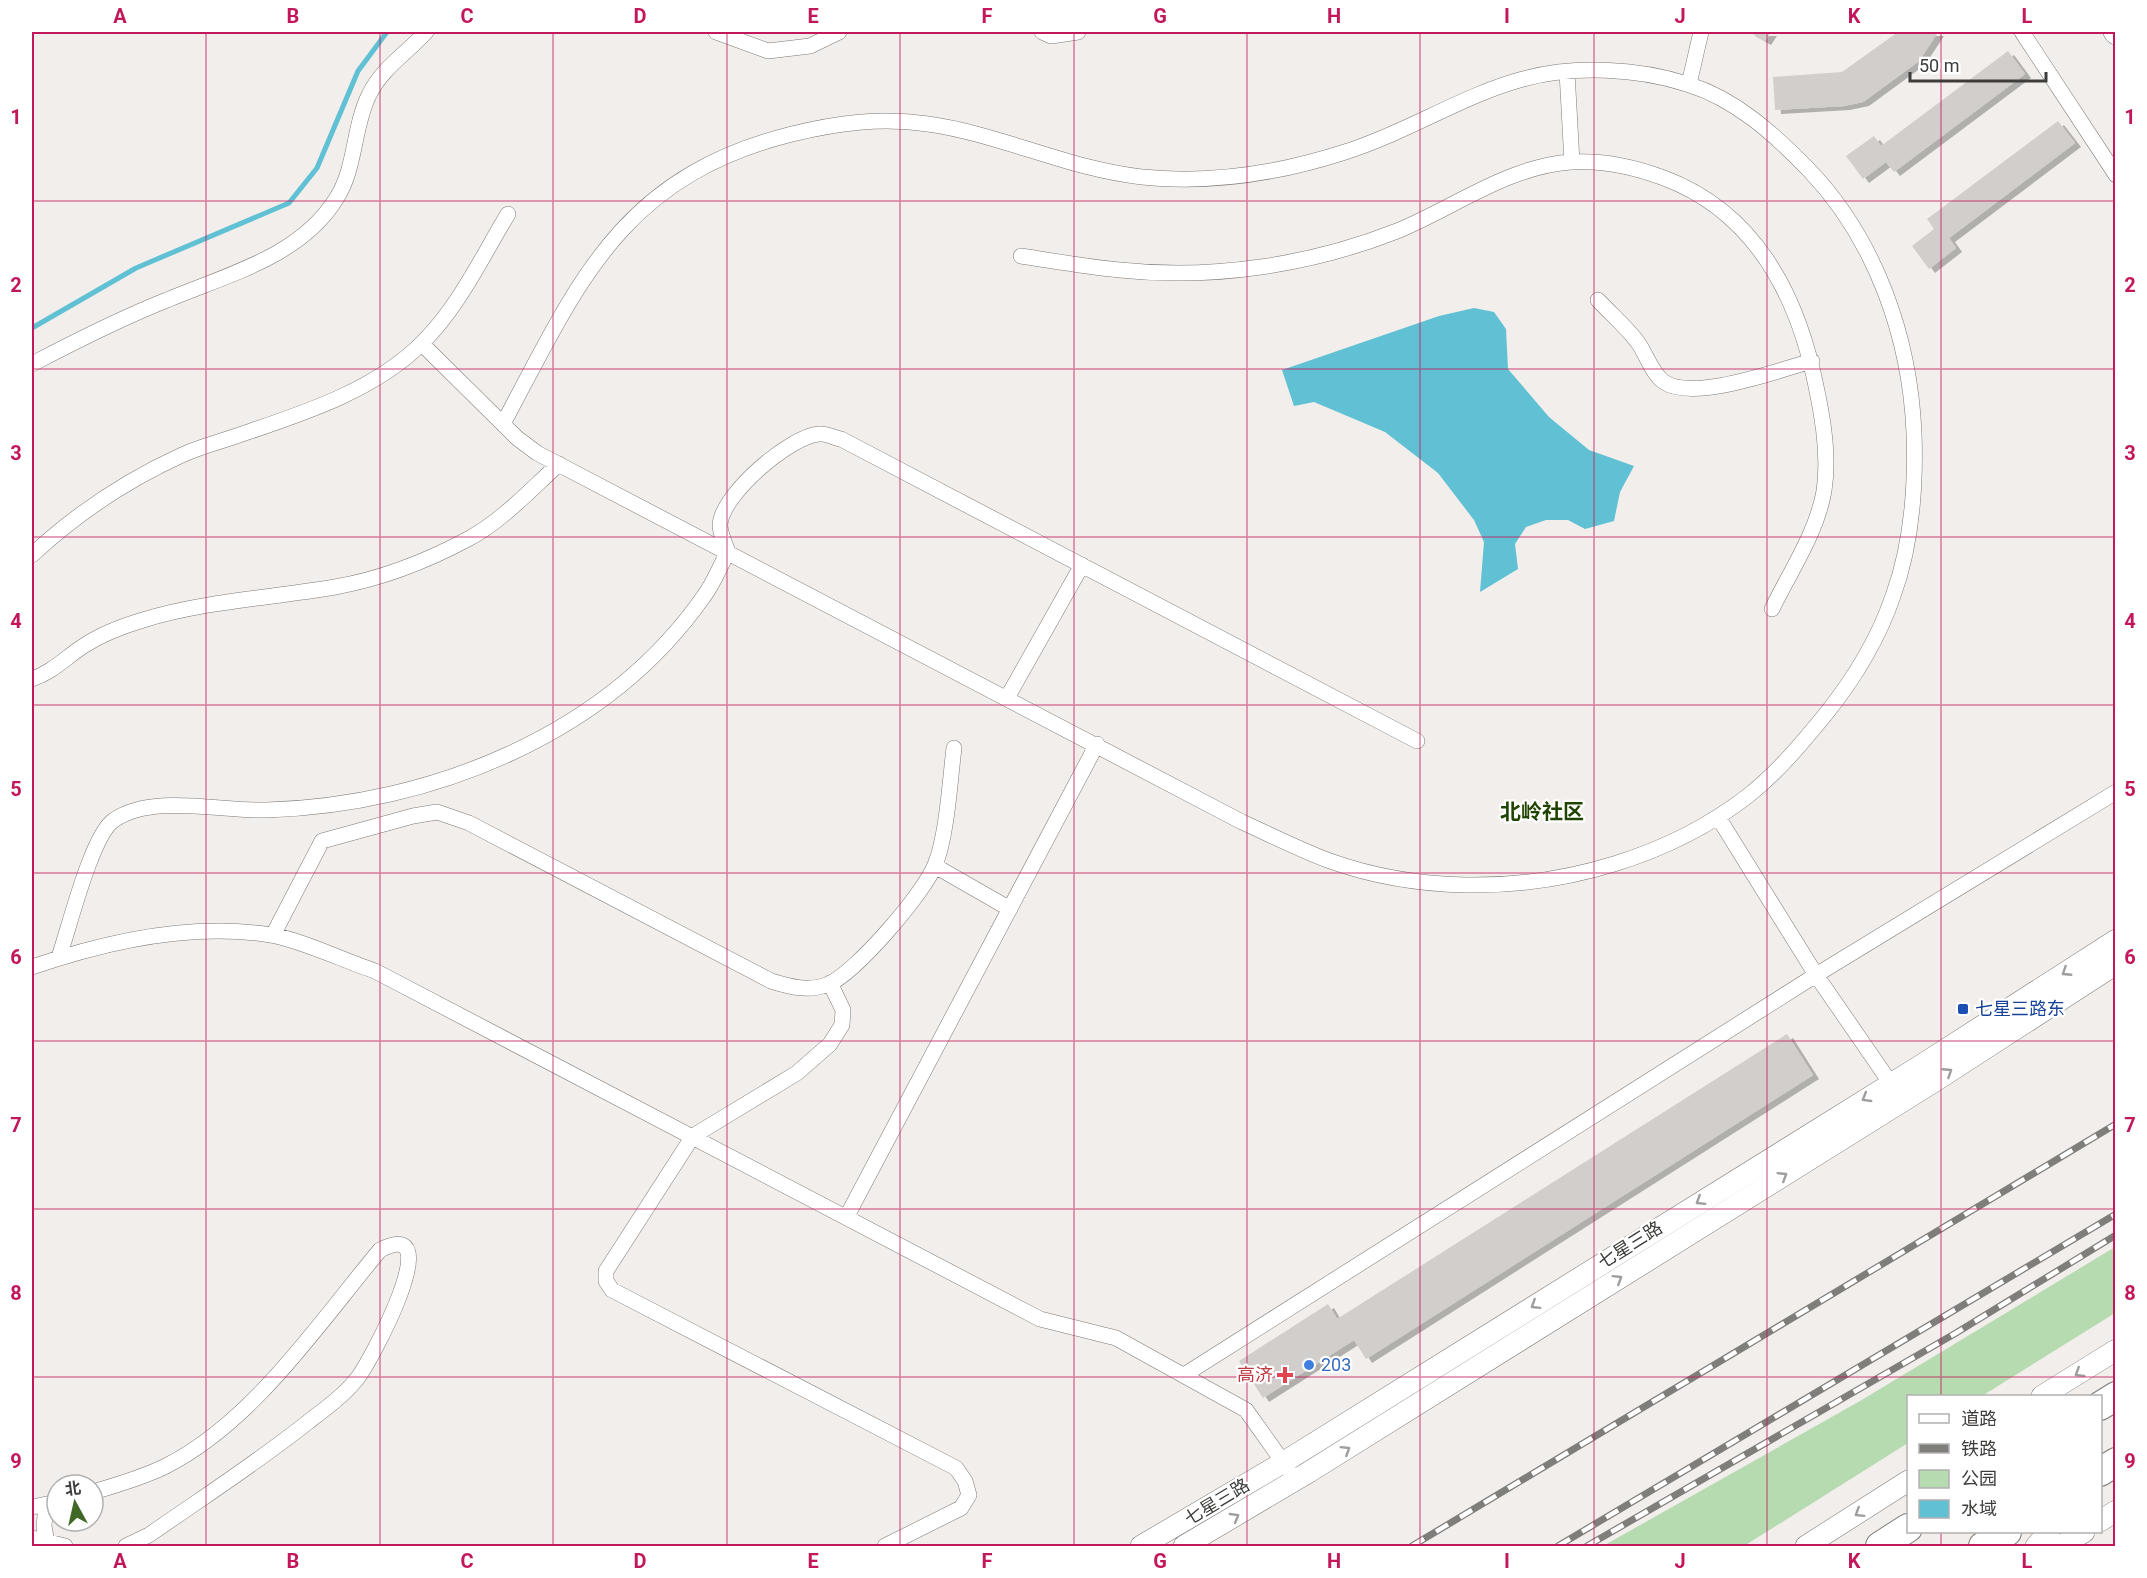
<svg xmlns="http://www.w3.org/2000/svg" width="2147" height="1578" font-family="Roboto,'Noto Sans SC',sans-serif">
  <defs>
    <filter id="shadow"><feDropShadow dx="6" dy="4" stdDeviation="0" flood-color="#0004"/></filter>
  </defs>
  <rect width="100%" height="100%" fill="#f2eeeb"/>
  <path fill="#b6dbb1" d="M2115 1247V1313L1982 1396H1908V1443L1744 1546H1603L1860 1401Z"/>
  <path fill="#5fc1d3" d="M1474 308 1494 312 1506 329 1508 369 1549 417 1589 450 1634 466 1620 492 1614 521 1585 529 1568 520H1546L1526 527 1515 544 1518 569 1480 592 1484 542 1474 520 1438 473 1385 432 1314 402 1294 406 1282 370 1439 316Z"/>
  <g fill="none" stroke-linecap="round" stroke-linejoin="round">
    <path stroke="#5fc1d3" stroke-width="5" d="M32 328 136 268 289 203 317 168 358 71 387 32"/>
  </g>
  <path fill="#d2cecb" filter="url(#shadow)" d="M1749 32H1771L1765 41Z
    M1898 32H1938L1919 61 1863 102 1844 106 1775 110 1773 77 1842 72Z
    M2008 51 2025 74 1894 172 1886 162 1863 179 1846 156 1874 136 1881 146Z
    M2058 121 2075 143 1949 238 1956 248 1929 269 1912 246 1934 229 1927 219Z
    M1787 1034 1813 1075 1366 1359 1354 1340 1263 1398 1239 1361 1328 1304 1337 1319Z"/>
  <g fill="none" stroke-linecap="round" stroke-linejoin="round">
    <defs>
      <path id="street" d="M716 32 768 51 810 46 839 32
        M1042 32 1051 36 1078 32
        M2022 32 2116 175
        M1567 72 1572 162
        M1689 84 1701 32
        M1021 256C1054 261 1087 267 1120 270 1212 280 1311 265 1397 231 1453 208 1509 166 1571 162 1602 160 1635 167 1664 178 1757 213 1799 298 1817 391 1824 424 1829 458 1824 491 1817 532 1790 572 1772 609
        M1598 300C1610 313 1625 326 1636 340 1646 352 1651 373 1664 382 1693 402 1779 370 1812 361
        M422 344 517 438 537 453 1242 822C1271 835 1300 850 1330 861 1372 876 1421 884 1465 885 1565 887 1671 856 1749 795 1778 772 1802 743 1825 715 1854 679 1878 640 1893 596 1912 544 1916 488 1914 433 1910 338 1876 240 1809 170 1774 134 1736 99 1687 84 1637 68 1574 65 1523 79 1463 95 1406 133 1345 152 1280 173 1210 184 1142 177 1068 169 1000 134 928 124 881 117 837 123 792 134 621 177 579 281 503 424
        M32 364C76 341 121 318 167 300 226 275 300 257 336 199 356 169 353 127 369 95 381 69 407 53 426 32
        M32 555C76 514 127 480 182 455 201 446 223 441 242 434 304 413 376 390 423 342 459 306 482 257 508 214
        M32 679C53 672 66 657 85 645 102 634 123 626 143 620 205 601 271 598 335 587 380 579 427 561 468 539 502 521 530 490 559 464
        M1007 698 1082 565
        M1718 817 1816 975 1896 1091
        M935 866 1010 909
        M273 935 322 841 413 816 437 812 469 823 771 981C790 987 810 992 829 984 857 971 924 893 935 865 947 836 950 780 954 748
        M59 957C69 928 92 834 114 820 153 793 222 812 267 810 431 805 607 735 704 596 714 583 720 566 728 552 725 544 720 533 720 525 721 495 790 436 819 434 825 433 835 438 841 439L1417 741
        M32 967C107 941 191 922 271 935 301 940 345 961 375 971L1040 1319 1116 1338 1246 1410 1288 1469
        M830 983 843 1010 842 1025 830 1044 797 1073 693 1136 606 1271V1281L612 1290 956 1468 965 1481 969 1495 961 1508 885 1546
        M847 1216 1097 744
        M1184 1375 1816 975 2116 792
        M93 1492C117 1485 144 1477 166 1466 254 1421 318 1324 380 1250 451 1213 369 1365 356 1380 343 1396 325 1409 308 1422 258 1462 202 1498 149 1535L126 1546
        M46 1505 44 1526 47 1543
        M32 1507 57 1502
        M32 1538 65 1546"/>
      <path id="secondary" d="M2114 32 2116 34
        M2042 1396 2116 1350
        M2100 1521 2116 1511
        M1141 1546 1284 1462 1923 1064 2116 940
        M1184 1546 1309 1472 1935 1081 2116 964
        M1806 1546 1908 1481
        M2036 1546 2049 1532
        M2060 1546 2084 1532"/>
      <path id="highway" d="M2100 1406 2116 1396
        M2100 1472 2116 1462
        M1880 1546 1908 1528
        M1983 1546 2007 1532"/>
    </defs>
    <use href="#street" stroke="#7d7a77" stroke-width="16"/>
    <use href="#secondary" stroke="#7d7a77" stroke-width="22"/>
    <use href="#highway" stroke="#7d7a77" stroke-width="30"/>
    <use href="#street" stroke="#fff" stroke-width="15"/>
    <use href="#secondary" stroke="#fff" stroke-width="21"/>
    <use href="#highway" stroke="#fff" stroke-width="28"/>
    <defs>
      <path id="rail" d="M1412 1546 2116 1124
        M1558 1546 2116 1214
        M1587 1546 1956 1333 2116 1235"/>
    </defs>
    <use href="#rail" stroke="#807e7b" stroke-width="7"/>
    <use href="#rail" stroke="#fff" stroke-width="4.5" stroke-dasharray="14" stroke-linecap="butt"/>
  </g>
  <defs><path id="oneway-chevron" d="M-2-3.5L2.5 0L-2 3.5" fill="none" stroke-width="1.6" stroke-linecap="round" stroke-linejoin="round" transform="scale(1.5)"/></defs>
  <g stroke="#9e9e9d">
    <use href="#oneway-chevron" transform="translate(2066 972) rotate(147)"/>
    <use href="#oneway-chevron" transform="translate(1948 1072) rotate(-33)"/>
    <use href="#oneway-chevron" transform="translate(1866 1098) rotate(149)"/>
    <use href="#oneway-chevron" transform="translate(1783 1176) rotate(-32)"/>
    <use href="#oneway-chevron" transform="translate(1700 1201) rotate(148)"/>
    <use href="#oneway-chevron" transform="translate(1618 1279) rotate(-32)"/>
    <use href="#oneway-chevron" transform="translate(1535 1305) rotate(148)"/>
    <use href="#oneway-chevron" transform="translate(2079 1373) rotate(148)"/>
    <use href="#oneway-chevron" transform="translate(1346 1450) rotate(-32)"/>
    <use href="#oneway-chevron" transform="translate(1859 1513) rotate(148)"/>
    <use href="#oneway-chevron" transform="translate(1235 1517) rotate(-30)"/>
  </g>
  <path fill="none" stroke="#c2185b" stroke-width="1.5" stroke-opacity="0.55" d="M206 32V1546M380 32V1546M553 32V1546M727 32V1546M900 32V1546M1074 32V1546M1247 32V1546M1420 32V1546M1594 32V1546M1767 32V1546M1941 32V1396M32 201H2116M32 369H2116M32 537H2116M32 705H2116M32 873H2116M32 1041H2116M32 1209H2116M32 1377H2116M1941 1532V1546"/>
  <rect fill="#1a4fb4" stroke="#fff" stroke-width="2" x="1957" y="1003" width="12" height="12" rx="3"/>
  <circle fill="#3f7fe0" stroke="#fff" stroke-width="2" cx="1309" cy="1365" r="6"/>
  <path fill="#e0444e" stroke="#fff" stroke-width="2" d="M1282 1366h6v6h6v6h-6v6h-6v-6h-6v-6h6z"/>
  <g text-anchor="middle" stroke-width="4.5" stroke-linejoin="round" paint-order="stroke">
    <g font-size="18" fill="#164399" stroke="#fff" text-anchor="start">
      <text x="1975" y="1015">七星三路东</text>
    </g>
    <g font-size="18" fill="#3e3d3b" stroke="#fff">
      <text transform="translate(1630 1245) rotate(-32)" y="6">七星三路</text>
      <text transform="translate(1217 1502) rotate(-31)" y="6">七星三路</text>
    </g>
    <g font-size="18" fill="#366cbe" stroke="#fff" text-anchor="start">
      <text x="1321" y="1371">203</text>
    </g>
    <g font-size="18" fill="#be3a42" stroke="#fff" text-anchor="end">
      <text x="1273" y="1381">高济</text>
    </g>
    <g font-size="21" font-weight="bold" fill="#204402" stroke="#fff">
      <text x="1542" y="819">北岭社区</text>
    </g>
  </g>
  <rect width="2147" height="1578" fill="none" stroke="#ffffff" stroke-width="66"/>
  <rect x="1907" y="1395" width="195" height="138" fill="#ffffff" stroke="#b2b1b1" stroke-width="1.5"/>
  <rect x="1919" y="1414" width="30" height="9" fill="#ffffff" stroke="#b2b1b1" stroke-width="1.5"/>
  <text x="1961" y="1425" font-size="18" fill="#3e3d3b">道路</text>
  <rect x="1919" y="1444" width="30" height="9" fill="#807e7b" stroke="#b2b1b1" stroke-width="1.5"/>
  <text x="1961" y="1455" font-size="18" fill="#3e3d3b">铁路</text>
  <rect x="1919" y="1470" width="30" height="18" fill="#b6dbb1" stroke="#b2b1b1" stroke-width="1.5"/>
  <text x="1961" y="1485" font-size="18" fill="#3e3d3b">公园</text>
  <rect x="1919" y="1500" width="30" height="18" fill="#5fc1d3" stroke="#b2b1b1" stroke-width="1.5"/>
  <text x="1961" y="1515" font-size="18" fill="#3e3d3b">水域</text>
  <g transform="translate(75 1503) rotate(352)"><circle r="28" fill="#ffffff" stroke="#b2b1b1" stroke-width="1.5"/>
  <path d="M0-4.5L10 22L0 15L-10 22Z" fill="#3f6825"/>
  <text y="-9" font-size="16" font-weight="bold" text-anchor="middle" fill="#3e3d3b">北</text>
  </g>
  <path d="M1910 72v9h136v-9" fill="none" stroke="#3e3d3b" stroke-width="3"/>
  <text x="1919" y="72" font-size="18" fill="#3e3d3b" stroke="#ffffff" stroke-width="4.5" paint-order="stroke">50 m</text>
  <rect x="33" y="33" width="2081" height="1512" fill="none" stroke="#c2185b" stroke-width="2"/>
  <g font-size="20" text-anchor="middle" font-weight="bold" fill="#c2185b">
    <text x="120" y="23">A</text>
    <text x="293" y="23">B</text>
    <text x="467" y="23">C</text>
    <text x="640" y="23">D</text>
    <text x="813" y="23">E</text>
    <text x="987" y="23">F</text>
    <text x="1160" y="23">G</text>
    <text x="1334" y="23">H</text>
    <text x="1507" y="23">I</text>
    <text x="1680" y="23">J</text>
    <text x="1854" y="23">K</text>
    <text x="2027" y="23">L</text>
    <text x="16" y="124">1</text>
    <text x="2130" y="124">1</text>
    <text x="16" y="292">2</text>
    <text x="2130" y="292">2</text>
    <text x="16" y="460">3</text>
    <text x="2130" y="460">3</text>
    <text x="16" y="628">4</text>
    <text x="2130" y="628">4</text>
    <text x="16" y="796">5</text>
    <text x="2130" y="796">5</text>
    <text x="16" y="964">6</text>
    <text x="2130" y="964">6</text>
    <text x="16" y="1132">7</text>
    <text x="2130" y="1132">7</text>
    <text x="16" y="1300">8</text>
    <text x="2130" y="1300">8</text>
    <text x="16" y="1468">9</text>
    <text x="2130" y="1468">9</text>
    <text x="120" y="1568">A</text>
    <text x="293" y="1568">B</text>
    <text x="467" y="1568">C</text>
    <text x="640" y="1568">D</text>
    <text x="813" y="1568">E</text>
    <text x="987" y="1568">F</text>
    <text x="1160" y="1568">G</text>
    <text x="1334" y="1568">H</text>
    <text x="1507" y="1568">I</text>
    <text x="1680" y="1568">J</text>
    <text x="1854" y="1568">K</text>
    <text x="2027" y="1568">L</text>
  </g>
</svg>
